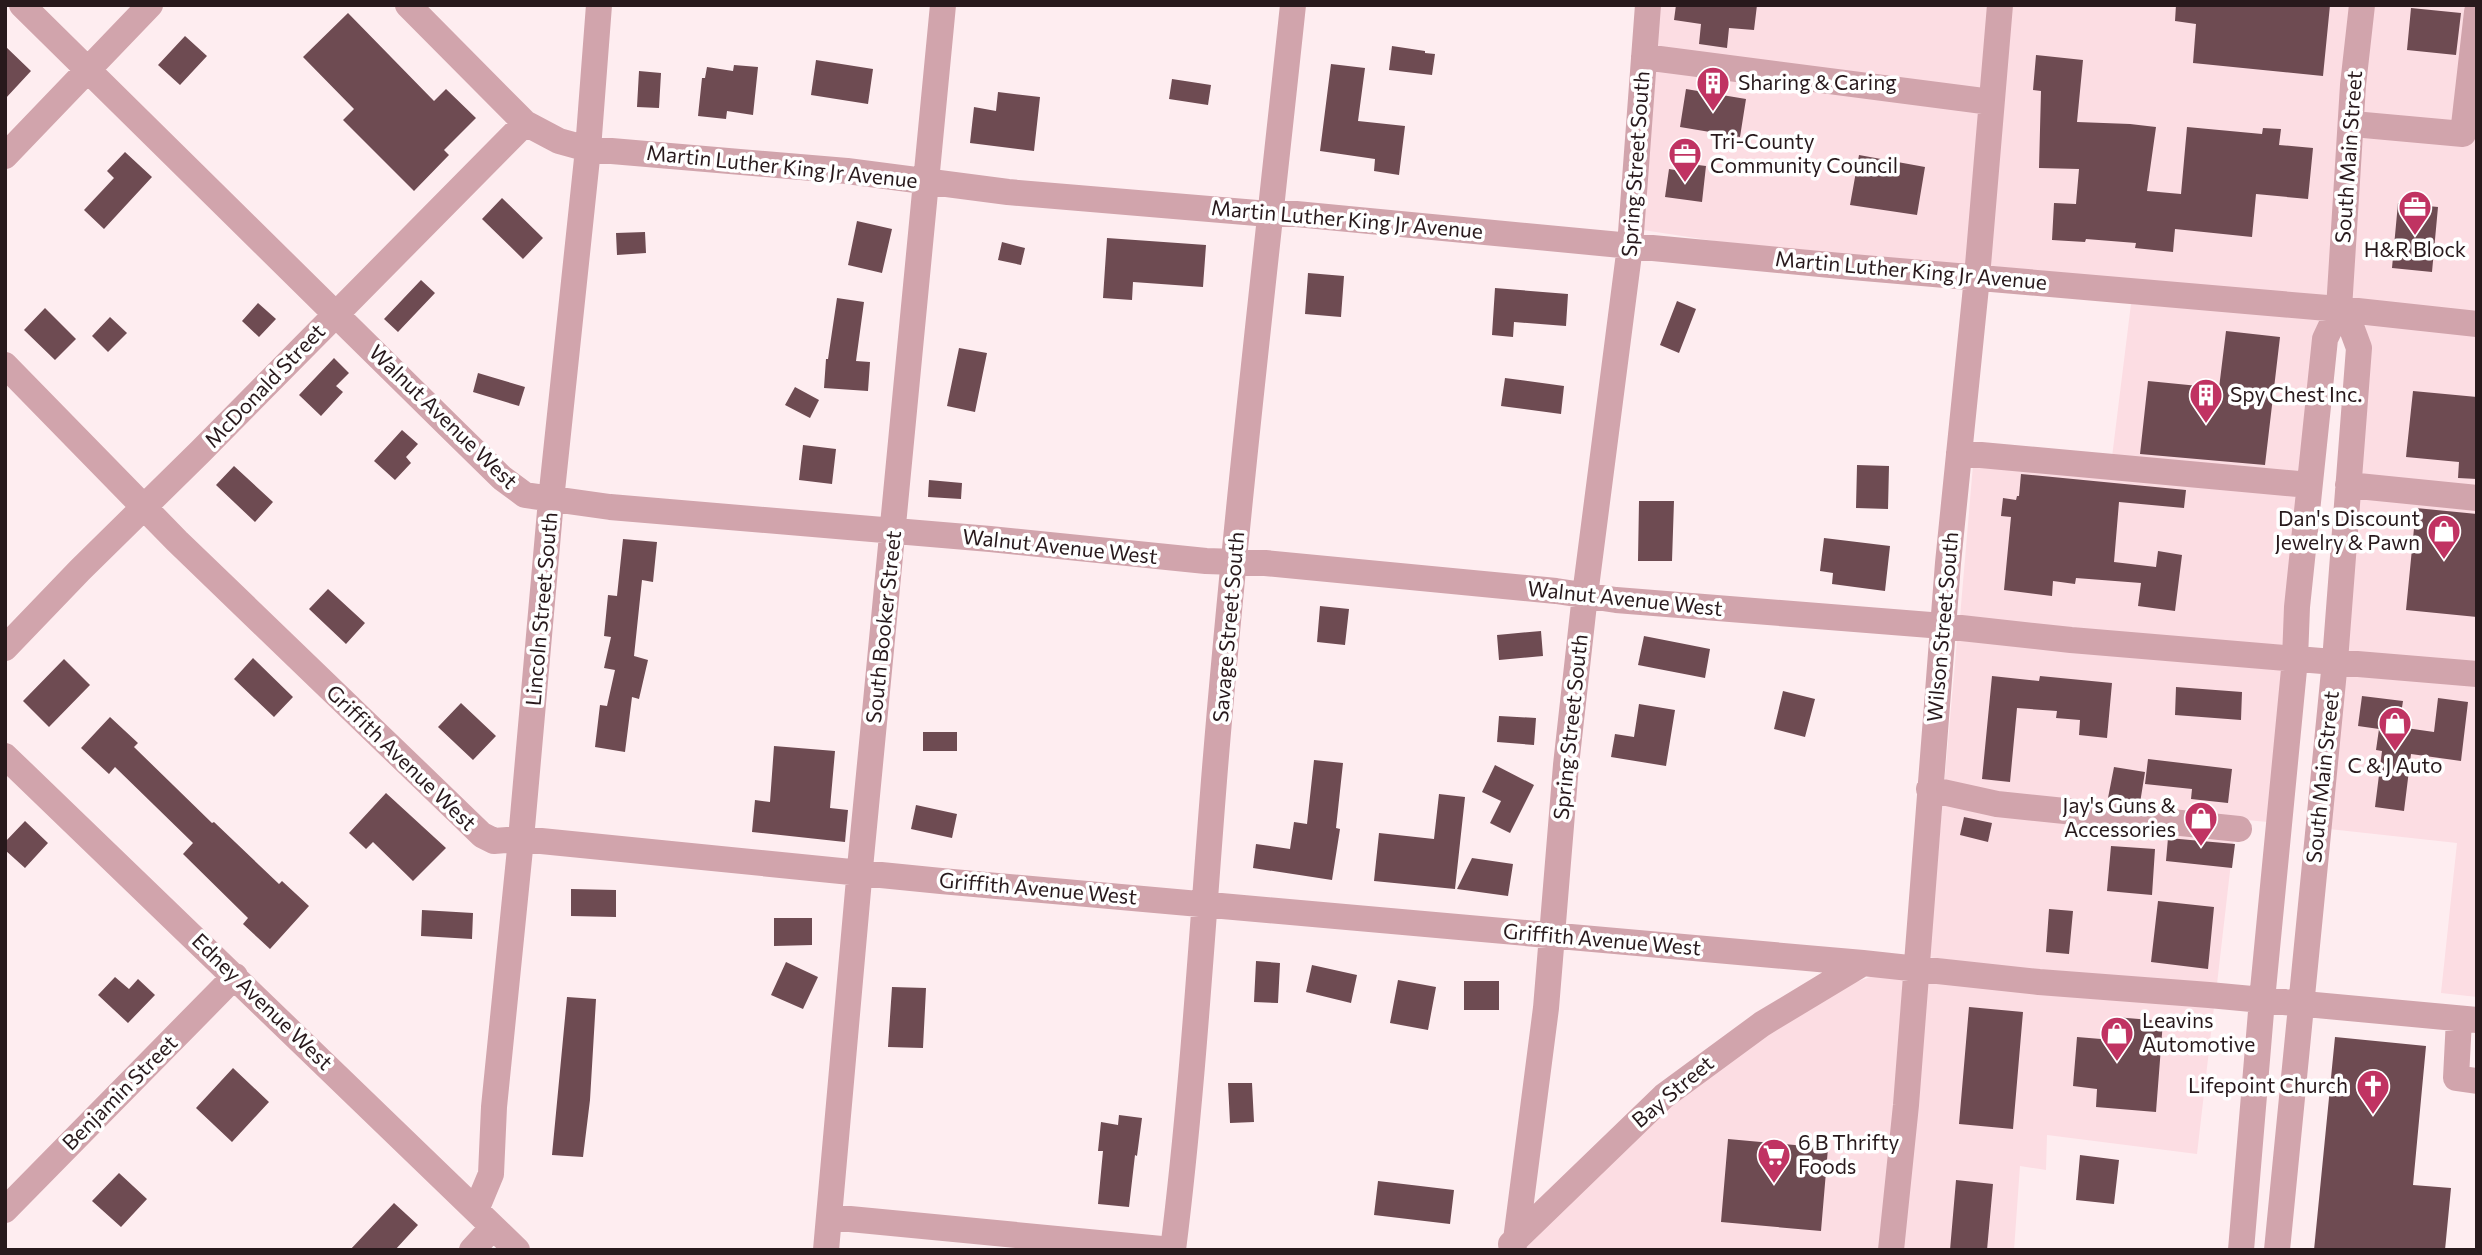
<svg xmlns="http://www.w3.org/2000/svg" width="2482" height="1255" font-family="Commissioner,sans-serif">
  <rect width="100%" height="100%" fill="#feedf0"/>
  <path fill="#fcdde3" d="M1659 5H1989L1966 265 1721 242 1643 230Z
    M2011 5H2351L2328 297 1989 266Z
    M2374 5H2477V312L2351 299 2365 85Z
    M2131 304 2322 319 2284 647 1960 617 1975 442 2112 457Z
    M2363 323 2477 335V663L2347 651Z
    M1957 640 2282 670 2268 822 2236 819 2217 984 2042 971 1927 957 1929 956Z
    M2344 674 2477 686V997L2441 993 2457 843 2329 829Z
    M1873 976 1903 979 1894 1105 1880 1250H1526L1527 1244 1670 1105 1725 1062 1850 984Z
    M1925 981 2214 1007 2197 1154 2047 1135 2046 1170 2020 1166 2014 1250H1902Z"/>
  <path fill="#6e4b52" d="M1676 5H1757L1754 30 1729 28 1727 48 1699 44 1701 24 1674 20Z
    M2176 5H2330L2323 76 2193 63 2196 24 2175 21Z
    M2411 8 2461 13 2456 55 2407 50Z
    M348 13 434 101 446 89 476 118 444 150 449 155 414 191 343 120 354 109 303 57Z
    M185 36 207 56 180 85 158 65Z
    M5 46 31 71 5 99Z
    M1392 46 1425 51V53L1435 54 1432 75 1389 70Z
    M2036 55 2083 60 2077 122 2130 124 2156 127 2147 191 2181 194 2187 127 2262 134 2263 128 2281 129 2279 145 2313 148 2308 199 2256 194 2252 237 2175 229 2173 252 2135 248 2136 243 2086 239 2085 242 2052 240 2054 203 2076 204 2079 169 2039 168 2041 91 2033 90Z
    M816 60 873 69 868 104 811 95Z
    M1331 64 1365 68 1358 121 1405 126 1399 175 1374 171 1375 159 1320 151Z
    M734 65 758 67 753 115 727 111 726 119 698 116 702 78H705L707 67 733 71Z
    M639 71 661 73 659 108 637 107Z
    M1172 79 1211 85 1208 105 1169 99Z
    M1686 89 1746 99 1740 137 1680 127Z
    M998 92 1040 97 1034 151 970 143 974 107 996 111Z
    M125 152 152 177 104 229 84 210 114 178 107 171Z
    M1859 155 1925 167 1917 215 1850 205Z
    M1690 164 1706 166 1702 202 1665 197 1669 169 1688 172Z
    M502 198 543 238 523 259 482 219Z
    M2398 203 2438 207 2432 272 2392 268Z
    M857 221 892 229 882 273 848 265Z
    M645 232 646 253 617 255 616 233Z
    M1107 238 1206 245 1203 287 1133 282 1132 300 1103 298Z
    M1002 242 1025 248 1021 265 998 260Z
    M1308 273 1344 276 1341 317 1305 314Z
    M421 280 435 293 398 332 384 319Z
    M1495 288 1568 294 1566 326 1514 322 1513 337 1492 335Z
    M837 298 864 302 856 361 870 362 868 391 824 388 826 359H828Z
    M1677 301 1696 309 1679 353 1660 345Z
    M258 303 276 319 259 337 242 321Z
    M45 308 76 339 55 360 24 330Z
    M110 317 127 333 108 352 92 336Z
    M2226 331 2280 337 2265 465 2140 454 2148 381 2219 388Z
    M959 348 987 353 975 412 947 406Z
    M334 358 349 373 336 386 343 392 321 416 299 395Z
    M478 373 525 387 519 406 473 392Z
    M1505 378 1564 386 1561 414 1501 406Z
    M795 387 819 400 810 418 785 405Z
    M2413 391 2477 397V479L2458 478 2459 462 2406 457Z
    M402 430 418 444 406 457 411 463 395 480 374 461Z
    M803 445 836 449 832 484 799 480Z
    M1857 465 1889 466 1888 509 1856 508Z
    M234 466 273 502 255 522 216 485Z
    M2021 474 2186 490 2184 508 2119 502 2114 562 2156 567 2158 551 2182 555 2175 611 2138 606 2141 583 2076 578 2075 584 2053 581 2052 596 2004 590 2011 517 2001 516 2003 498 2016 500 2017 496H2019Z
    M929 480 962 483 961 499 928 497Z
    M1639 501H1674L1672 561H1638Z
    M2416 508 2477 514V617L2406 610Z
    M1824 538 1890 546 1885 591 1832 584 1833 573 1820 571Z
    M623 539 657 542 653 582 642 580 634 656 648 660 639 699 632 697 625 752 595 747 600 705 607 706 615 670 604 668 611 637 604 636 608 595 617 596Z
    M328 589 365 623 346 644 309 609Z
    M1320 606 1349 609 1345 645 1317 642Z
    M1541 631 1543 656 1499 660 1497 635Z
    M1644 636 1710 649 1705 678 1638 665Z
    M253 658 293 697 274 717 234 679Z
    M64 659 90 685 49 727 23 701Z
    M1992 676 2039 681 2040 676 2112 683 2107 738 2079 735 2080 720 2056 718 2057 711 2017 708 2010 782 1982 779Z
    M2176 687 2242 692 2241 720 2175 715Z
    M1783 691 1815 699 1805 737 1774 729Z
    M2362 696 2403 701 2399 727 2434 732 2438 698 2468 702 2461 761 2411 754 2404 811 2375 807 2382 751 2376 750 2379 729 2358 726Z
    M461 703 496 736 473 760 438 727Z
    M1639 704 1675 710 1666 766 1611 757 1615 734 1634 737Z
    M1499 716 1536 718 1534 745 1497 742Z
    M110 717 138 743 134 747 212 823 214 822 279 884 282 881 309 906 270 949 243 924 248 918 183 854 193 843 115 767 109 774 81 748Z
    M923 732H957V751H923Z
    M774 746 835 751 830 808 848 810 845 842 752 832 755 800 770 802Z
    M2148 759 2232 769 2228 803 2191 799 2192 789 2145 784Z
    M1314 760 1343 763 1336 828 1340 829 1332 880 1253 868 1256 844 1290 849 1294 822 1307 824Z
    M1495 765 1534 785 1510 833 1490 823 1501 801 1482 792Z
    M2114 767 2145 772 2140 803 2108 798Z
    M386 793 446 848 413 881 373 842 366 849 349 833Z
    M1439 794 1465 797 1455 889 1374 881 1379 833 1434 839Z
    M916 805 957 814 952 838 911 829Z
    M1964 817 1992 823 1988 842 1960 835Z
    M25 821 48 843 25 868 5 850V842Z
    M2168 838 2235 844 2232 868 2166 861Z
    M2111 846 2155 849 2152 895 2107 891Z
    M1472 858 1513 864 1508 896 1457 889Z
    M571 889 616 890V917L571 916Z
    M2158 901 2214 907 2208 969 2151 962Z
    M2049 909 2073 911 2069 954 2046 952Z
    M422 910 473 913 472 939 421 936Z
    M774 918H812V945L774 946Z
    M1256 961 1280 963 1278 1003 1254 1002Z
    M786 962 818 977 803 1009 771 995Z
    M1312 965 1357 975 1351 1003 1306 992Z
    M115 977 129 989 138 979 155 995 128 1023 98 995Z
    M1398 980 1436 987 1428 1030 1390 1023Z
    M1464 981H1499V1010H1464Z
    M892 987 926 988 923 1048 888 1047Z
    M567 997 596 999 590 1100 583 1157 552 1155Z
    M1969 1007 2023 1012 2013 1129 1959 1124Z
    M2115 1017 2163 1021 2156 1112 2096 1107 2097 1089 2073 1086 2077 1037 2113 1040Z
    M2335 1037 2426 1046 2413 1185 2451 1188 2445 1250H2314Z
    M233 1068 269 1102 232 1142 196 1108Z
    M1228 1083H1252L1254 1122 1230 1123Z
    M1119 1115 1142 1118 1137 1156 1135 1155 1129 1207 1098 1204 1103 1151H1098L1101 1122 1118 1125Z
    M1728 1139 1828 1148 1821 1231 1721 1222Z
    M2080 1155 2119 1160 2114 1204 2076 1200Z
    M119 1173 147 1199 121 1227 92 1201Z
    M1956 1180 1993 1184 1987 1250H1950Z
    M1378 1181 1454 1190 1450 1224 1374 1215Z
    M394 1203 418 1225 395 1250H350Z"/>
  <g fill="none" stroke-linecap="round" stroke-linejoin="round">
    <path stroke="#d1a4ac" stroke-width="26" d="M22 5 451 428 502 478 525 495 610 507 990 539 1206 561 1265 563 1556 591 1616 600 1943 626 2071 640 2477 674
      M408 5 525 123 559 141 588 149 847 171 1008 192 1269 214H1296L1841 266 2339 309 2477 324
      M1644 57 1991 102
      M2353 124 2463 134 2477 12
      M5 156 150 5
      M5 365 177 541 482 835 494 841 521 839 941 881 1863 963 2039 982 2209 995 2477 1020
      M1959 453 2309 485
      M2348 485 2477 498
      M5 648 80 570 201 451 525 123
      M5 756 517 1250
      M1929 789 1997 804 2239 829
      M2459 1019 2456 1078 2477 1081
      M5 1210 235 976
      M476 1210 491 1174 494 1107 521 839 551 500 588 149 599 5
      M829 1217 1172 1250
      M1516 1240 1546 1008 1566 765 1585 595 1630 246 1648 5
      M1511 1244 1664 1096 1762 1024 1863 963
      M472 1250 493 1227
      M826 1250C838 1123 848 995 860 868 888 580 915 293 943 5
      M1173 1250C1193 1090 1202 929 1215 768 1236 513 1266 259 1293 5
      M1891 1250 1906 1105 1948 563 1977 277 2000 5
      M2241 1250 2262 1000 2295 659 2297 607 2325 339 2339 309 2353 85 2362 5
      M2277 1250 2335 661 2359 348 2352 329 2339 309"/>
  </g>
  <defs>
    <symbol id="building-pin" viewBox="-11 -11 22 30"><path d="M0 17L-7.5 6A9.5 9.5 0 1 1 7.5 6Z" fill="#c03362" stroke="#fff"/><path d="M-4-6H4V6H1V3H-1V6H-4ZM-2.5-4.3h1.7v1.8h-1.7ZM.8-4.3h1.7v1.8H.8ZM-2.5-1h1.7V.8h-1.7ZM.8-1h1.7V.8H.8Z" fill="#fff"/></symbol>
    <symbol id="office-pin" viewBox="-11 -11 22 30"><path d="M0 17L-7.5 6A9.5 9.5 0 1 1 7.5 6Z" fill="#c03362" stroke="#fff"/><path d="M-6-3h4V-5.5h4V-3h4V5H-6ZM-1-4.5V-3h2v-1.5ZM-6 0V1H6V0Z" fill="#fff"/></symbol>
    <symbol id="shop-pin" viewBox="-11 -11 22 30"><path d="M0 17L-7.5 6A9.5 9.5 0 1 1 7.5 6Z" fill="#c03362" stroke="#fff"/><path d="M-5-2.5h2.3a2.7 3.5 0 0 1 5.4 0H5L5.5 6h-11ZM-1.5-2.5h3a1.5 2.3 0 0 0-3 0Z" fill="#fff"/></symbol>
    <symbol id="church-pin" viewBox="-11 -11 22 30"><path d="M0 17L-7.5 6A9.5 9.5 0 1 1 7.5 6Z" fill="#c03362" stroke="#fff"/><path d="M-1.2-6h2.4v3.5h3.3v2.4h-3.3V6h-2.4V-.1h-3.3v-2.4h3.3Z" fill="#fff"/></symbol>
    <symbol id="supermarket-pin" viewBox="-11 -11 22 30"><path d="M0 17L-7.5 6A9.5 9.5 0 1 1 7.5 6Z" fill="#c03362" stroke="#fff"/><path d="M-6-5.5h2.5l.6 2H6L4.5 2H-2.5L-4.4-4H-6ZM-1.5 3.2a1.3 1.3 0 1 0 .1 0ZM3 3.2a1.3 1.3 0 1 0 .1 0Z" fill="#fff"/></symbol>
  </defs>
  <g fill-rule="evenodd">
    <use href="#building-pin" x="1694" y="64" width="38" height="52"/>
    <use href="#office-pin" x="1666" y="135" width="38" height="52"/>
    <use href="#office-pin" x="2396" y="188" width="38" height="52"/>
    <use href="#building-pin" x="2187" y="376" width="38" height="52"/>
    <use href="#shop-pin" x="2425" y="512" width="38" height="52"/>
    <use href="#shop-pin" x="2376" y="704" width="38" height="52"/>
    <use href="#shop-pin" x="2182" y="799" width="38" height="52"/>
    <use href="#shop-pin" x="2098" y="1014" width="38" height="52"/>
    <use href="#church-pin" x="2354" y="1067" width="38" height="52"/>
    <use href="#supermarket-pin" x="1755" y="1136" width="38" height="52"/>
  </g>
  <g text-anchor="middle" stroke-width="7" stroke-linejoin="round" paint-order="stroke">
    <g font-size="21" fill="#28191c" stroke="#fff" text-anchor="start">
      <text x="1738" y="90">Sharing &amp; Caring</text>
      <text x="1710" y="149">Tri-County<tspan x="1710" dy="24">Community Council</tspan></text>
      <text x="2415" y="257" text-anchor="middle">H&amp;R Block</text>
      <text x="2230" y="402">Spy Chest Inc.</text>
      <text x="2420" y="526" text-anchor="end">Dan's Discount<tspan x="2420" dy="24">Jewelry &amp; Pawn</tspan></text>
      <text x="2395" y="773" text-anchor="middle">C &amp; J Auto</text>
      <text x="2176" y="813" text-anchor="end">Jay's Guns &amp;<tspan x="2176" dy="24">Accessories</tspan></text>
      <text x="2142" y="1028">Leavins<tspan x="2142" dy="24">Automotive</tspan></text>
      <text x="2348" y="1093" text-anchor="end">Lifepoint Church</text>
      <text x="1798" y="1150">6 B Thrifty<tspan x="1798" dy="24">Foods</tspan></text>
    </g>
    <g font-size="21" fill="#28191c" stroke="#fff">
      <text transform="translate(2349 157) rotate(-86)" y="7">South Main Street</text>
      <text transform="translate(1636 164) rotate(-86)" y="7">Spring Street South</text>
      <text transform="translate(782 167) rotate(6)" y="7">Martin Luther King Jr Avenue</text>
      <text transform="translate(1347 220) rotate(5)" y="7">Martin Luther King Jr Avenue</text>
      <text transform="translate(1911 271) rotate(5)" y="7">Martin Luther King Jr Avenue</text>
      <text transform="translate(265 386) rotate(-46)" y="7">McDonald Street</text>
      <text transform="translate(443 417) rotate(44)" y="7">Walnut Avenue West</text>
      <text transform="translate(1060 547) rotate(6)" y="7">Walnut Avenue West</text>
      <text transform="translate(1625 599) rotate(6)" y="7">Walnut Avenue West</text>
      <text transform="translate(542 609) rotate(-85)" y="7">Lincoln Street South</text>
      <text transform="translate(884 627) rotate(-84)" y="7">South Booker Street</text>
      <text transform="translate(1229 627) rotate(-85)" y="7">Savage Street South</text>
      <text transform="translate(1943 627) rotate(-85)" y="7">Wilson Street South</text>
      <text transform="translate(1571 727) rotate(-84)" y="7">Spring Street South</text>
      <text transform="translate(401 758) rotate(44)" y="7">Griffith Avenue West</text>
      <text transform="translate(2323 777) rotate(-84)" y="7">South Main Street</text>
      <text transform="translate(1038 889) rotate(5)" y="7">Griffith Avenue West</text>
      <text transform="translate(1602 940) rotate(5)" y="7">Griffith Avenue West</text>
      <text transform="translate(262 1002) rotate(44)" y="7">Edney Avenue West</text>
      <text transform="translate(1673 1092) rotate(-40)" y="7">Bay Street</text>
      <text transform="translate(120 1093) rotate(-45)" y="7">Benjamin Street</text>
    </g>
  </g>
  <rect width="2482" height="1255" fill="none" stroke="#28191c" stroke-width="14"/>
</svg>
